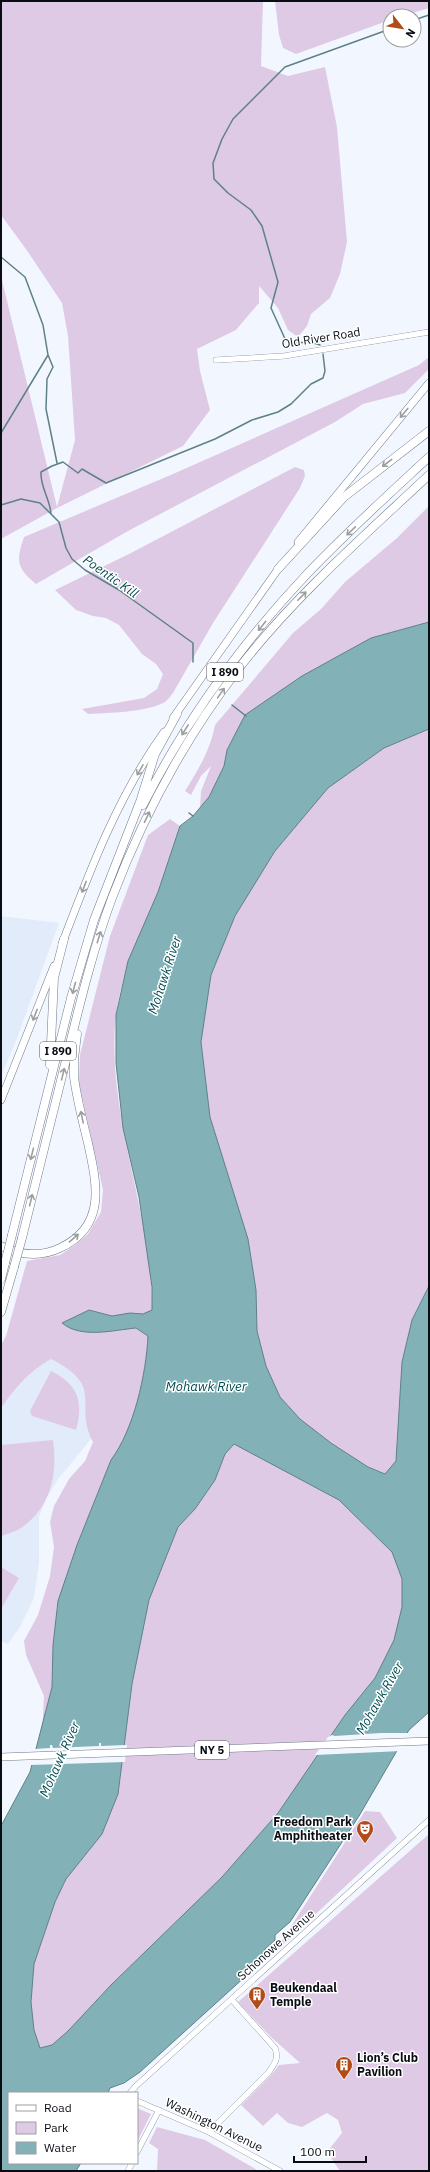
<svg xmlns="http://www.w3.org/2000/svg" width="430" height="2172" font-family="'IBM Plex Sans',sans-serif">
  <rect width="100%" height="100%" fill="#f2f7ff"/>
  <path fill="#e2ebfa" d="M1 916 59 923 16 1041 1 1076Z
    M48 1353 101 1383 95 1434 59 1478 46 1499 39 1517V1562L34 1598 20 1627 8 1644 1 1641V1402L15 1379Z"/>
  <path fill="#dfcae6" d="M1 1H263L261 66 288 76 325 67 337 127 347 242 340 274 330 298 311 314 307 326 298 337 288 330 278 308 259 286V303L236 330 197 349 200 371 210 410 183 446 57 508 1 539V276L57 507 75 440 68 336 62 303 28 252 1 215Z
    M275 1H429V8L403 16H390V20L296 54 283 48 279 35Z
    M429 357V369L405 393 363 404 335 422 128 531 36 584C16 567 16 561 24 537L173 474 419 365Z
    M295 467 304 470 305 476 300 488 213 623 173 693C171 695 168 700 165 702 148 712 108 713 88 714L82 709 144 698 157 689 163 674 156 664 142 654 119 625 106 618 93 616 76 610 55 590 129 554Z
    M429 506V622L371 638 245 715 227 750 224 766 209 797 200 809 201 791 211 766 201 776 191 795 185 791C198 770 210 751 215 725L293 633 321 609 345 582 397 538Z
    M429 729V1286L412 1320 402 1361 396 1462 386 1474 368 1467 331 1443 300 1419 280 1397 266 1366 257 1331 256 1290 248 1239 210 1117 201 1042 211 975 235 916 275 851 328 788 384 748Z
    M170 819 180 826C173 848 167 871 158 892 142 934 122 969 116 1015 105 1114 153 1212 152 1311L143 1314 130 1313 112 1316 89 1310 62 1323C83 1340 111 1326 135 1328 139 1329 144 1333 148 1336 146 1375 135 1429 111 1460L58 1601 53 1645 52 1687 42 1734 44 1696 26 1655 24 1641 38 1615 50 1576 54 1547 50 1522 54 1506 69 1479 85 1461 93 1442C73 1402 106 1387 51 1359 29 1371 15 1388 1 1408V1345L6 1336 27 1261 60 1255 75 1245 88 1234 101 1212 103 1190 79 1083 80 1055 110 936 148 835Z
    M51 1371C78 1384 84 1402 76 1430L32 1416 30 1411Z
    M53 1440C58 1473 51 1508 21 1528 15 1532 7 1534 1 1536V1445Z
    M234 1444 339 1500 392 1552 402 1579V1607L394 1640 375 1678 345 1715 278 1813 222 1877 111 1985 68 2031 52 2045 40 2048 34 2030 31 2002 34 1964 55 1902 66 1879 102 1834 118 1794 132 1684 149 1600 178 1527 195 1509 215 1480 225 1454Z
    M1 1567 19 1578 1 1609Z
    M365 1811 380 1812 397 1838 274 1953Z
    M429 1834V2171H340L327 2152 342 2133 338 2120 327 2113 302 2127 288 2123 277 2113 263 2126 241 2105 273 2073 279 2065 300 2063 271 2037 238 2002Z
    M137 2108 151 2114 138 2140 137 2139Z
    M157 2127 205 2140 259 2171H157L158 2149 149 2143Z"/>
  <path fill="#82b2b7" stroke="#5e8086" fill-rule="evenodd" d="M429 622V729L384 748 328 788 275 851 235 916 211 975 201 1042 210 1117 248 1239 256 1290 257 1331 266 1366 280 1397 300 1419 331 1443 368 1467 385 1474 396 1461 402 1362 412 1320 429 1286V1712L409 1730 359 1816 290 1922 275 1935V1940L265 1949C265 1960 254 1966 246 1971L247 1975 140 2072 124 2083 110 2088 108 2093H9V2163H81L76 2171H1V1826L30 1772 52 1687 53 1645 58 1601 77 1545 111 1460C134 1429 146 1375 148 1336L136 1328C114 1330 81 1339 62 1323L89 1310 112 1316 130 1313 143 1314 152 1310V1287L139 1197 123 1128 116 1063V1015L128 961 158 892 180 826 193 816 209 797 224 766 227 750 245 715 302 676 371 638ZM234 1444 339 1500 392 1552 402 1579V1607L394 1640 375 1678 345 1715 278 1813 222 1877 111 1985 68 2031 52 2045 40 2048 34 2030 31 2002 34 1964 55 1902 66 1879 102 1834 118 1794 132 1684 149 1600 178 1527 195 1509 215 1480 225 1454Z"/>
  <path fill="#f2f7ff" d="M381 1733H410L401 1751 315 1755 328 1737 332 1735 335 1736Z
    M99 1743H101V1746L127 1745 125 1762 30 1765 35 1749 50 1748V1745H52L53 1748 99 1746Z"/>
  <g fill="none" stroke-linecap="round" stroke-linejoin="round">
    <path stroke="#5e8086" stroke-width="1.5" d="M414 20 429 15
      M1 257 25 277 43 325 48 355 1 433
      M320 345C312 341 297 344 286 341L271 308 278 282 262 226 251 210 228 193 214 179 213 163 222 139 233 119 285 67 390 29
      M48 355 53 367 47 379 46 409 57 463
      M1 505 21 499 40 503 59 522 66 548 72 559 85 570 119 590 193 643V662
      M51 514C50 499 40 487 41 472L52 466 63 462 78 473 82 469 106 483 215 439 252 420 278 412 291 404 311 384 323 378 325 371 323 354
      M232 705 246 716
      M189 813 193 816"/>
    <defs>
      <path id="minor" d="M216 360 284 356 429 332
        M130 2093 136 2086 429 1820
        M137 2101 209 2132 280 2171
        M209 2132 269 2072C275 2063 279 2058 275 2048L232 2000
        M137 2152 159 2110
        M128 2171 132 2163"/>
      <path id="major" d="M298 542 429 383
        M173 718 281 565
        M62 944C90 870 118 796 164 732
        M1 1100 54 966
        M1 1757 429 1741"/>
      <path id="highway" d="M278 569 344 497 429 431
        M143 805C186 720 242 643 307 574 346 533 388 495 429 457
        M50 1065 54 978 64 939
        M12 1235 71 998 94 920 140 802 155 754 177 714
        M22 1238C37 1177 52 1117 67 1056 80 1003 93 949 112 898 143 816 185 738 239 668 294 597 363 537 429 475
        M1 1246C20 1255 41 1257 60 1248 107 1226 97 1184 88 1143 83 1122 77 1100 74 1077V1059L77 1034
        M1 1279 5 1263
        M1 1312 14 1267"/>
    </defs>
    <use href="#minor" stroke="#6f798a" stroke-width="6"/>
    <use href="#major" stroke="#6f798a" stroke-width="8"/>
    <use href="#highway" stroke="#6f798a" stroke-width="9"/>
    <use href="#minor" stroke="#fff" stroke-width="5.5"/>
    <use href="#major" stroke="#fff" stroke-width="7"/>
    <use href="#highway" stroke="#fff" stroke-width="8"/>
    <defs>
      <path id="highway-bridge" d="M5 1263 12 1235
        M14 1267 22 1238"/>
    </defs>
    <use href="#highway-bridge" stroke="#6f798a" stroke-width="9" stroke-linecap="butt"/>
    <use href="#highway-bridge" stroke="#fff" stroke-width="8"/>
  </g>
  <defs><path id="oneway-shaft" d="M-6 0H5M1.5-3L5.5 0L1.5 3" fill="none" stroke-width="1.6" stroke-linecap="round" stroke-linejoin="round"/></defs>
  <g stroke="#9d9ea1">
    <use href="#oneway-shaft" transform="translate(404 413) rotate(130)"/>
    <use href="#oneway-shaft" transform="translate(387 463) rotate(143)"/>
    <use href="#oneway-shaft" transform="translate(351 531) rotate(136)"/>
    <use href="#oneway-shaft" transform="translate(302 596) rotate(-45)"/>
    <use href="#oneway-shaft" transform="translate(262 626) rotate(129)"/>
    <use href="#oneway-shaft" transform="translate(221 693) rotate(-55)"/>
    <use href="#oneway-shaft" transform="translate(185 730) rotate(122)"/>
    <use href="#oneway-shaft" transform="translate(140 770) rotate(120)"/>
    <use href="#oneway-shaft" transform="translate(147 817) rotate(-64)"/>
    <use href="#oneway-shaft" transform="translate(84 887) rotate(111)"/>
    <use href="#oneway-shaft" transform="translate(99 937) rotate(-73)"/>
    <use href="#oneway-shaft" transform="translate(74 988) rotate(105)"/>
    <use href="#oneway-shaft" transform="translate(35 1015) rotate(111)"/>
    <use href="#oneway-shaft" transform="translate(63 1074) rotate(-76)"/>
    <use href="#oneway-shaft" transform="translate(82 1117) rotate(-102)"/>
    <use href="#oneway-shaft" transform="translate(32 1154) rotate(104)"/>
    <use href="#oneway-shaft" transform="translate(31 1200) rotate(-76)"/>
    <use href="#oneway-shaft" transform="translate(74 1238) rotate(-41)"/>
  </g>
  <defs>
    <symbol id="theatre-pin" viewBox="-11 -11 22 30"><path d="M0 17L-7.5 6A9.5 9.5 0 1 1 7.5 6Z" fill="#b14c1a" stroke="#fff"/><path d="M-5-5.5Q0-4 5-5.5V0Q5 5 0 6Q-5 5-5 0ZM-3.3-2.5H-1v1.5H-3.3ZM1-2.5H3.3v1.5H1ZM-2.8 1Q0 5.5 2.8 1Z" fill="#fff"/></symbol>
    <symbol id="building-pin" viewBox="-11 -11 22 30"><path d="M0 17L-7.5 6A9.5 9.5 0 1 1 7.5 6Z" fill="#b14c1a" stroke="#fff"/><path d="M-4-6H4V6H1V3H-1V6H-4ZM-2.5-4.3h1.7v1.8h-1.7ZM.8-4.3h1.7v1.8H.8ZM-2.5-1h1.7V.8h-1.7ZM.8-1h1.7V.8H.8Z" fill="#fff"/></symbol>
  </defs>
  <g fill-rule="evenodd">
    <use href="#theatre-pin" x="355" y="1819" width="20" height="27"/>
    <use href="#building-pin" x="247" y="1985" width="20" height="27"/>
    <use href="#building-pin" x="334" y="2055" width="20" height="27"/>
  </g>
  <g text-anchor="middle" stroke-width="3" stroke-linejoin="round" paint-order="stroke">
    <g fill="#fff" stroke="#53565a" stroke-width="1">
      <rect x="207" y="663" width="36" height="18" rx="3"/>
      <rect x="40" y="1042" width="36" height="18" rx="3"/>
      <rect x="195" y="1741" width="34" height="18" rx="3"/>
    </g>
    <g font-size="11" font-weight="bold" fill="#090d13">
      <text x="225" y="676">I 890</text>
      <text x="58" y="1055">I 890</text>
      <text x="212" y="1754">NY 5</text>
    </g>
    <g font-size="12" fill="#090d13" stroke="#fff">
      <text transform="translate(321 338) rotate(-9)" y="4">Old River Road</text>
      <text transform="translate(276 1945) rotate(-42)" y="4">Schonowe Avenue</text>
      <text transform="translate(214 2125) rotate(26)" y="4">Washington Avenue</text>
    </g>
    <g font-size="12" font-weight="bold" fill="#090d13" stroke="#fff" text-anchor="start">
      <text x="352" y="1826" text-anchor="end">Freedom Park<tspan x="352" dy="14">Amphitheater</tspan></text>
      <text x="270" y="1992">Beukendaal<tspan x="270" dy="14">Temple</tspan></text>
      <text x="357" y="2062">Lion’s Club<tspan x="357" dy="14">Pavilion</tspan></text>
    </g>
    <g font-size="13" font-style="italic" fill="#004b51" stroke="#fff">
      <text transform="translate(111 576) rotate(35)" y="5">Poentic Kill</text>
      <text transform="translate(164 975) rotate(-72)" y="5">Mohawk River</text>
      <text x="206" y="1391">Mohawk River</text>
      <text transform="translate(379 1698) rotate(-60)" y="5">Mohawk River</text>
      <text transform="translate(59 1759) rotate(-66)" y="5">Mohawk River</text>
    </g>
  </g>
  <rect width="430" height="2172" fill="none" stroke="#090d13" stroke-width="4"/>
  <rect x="8" y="2092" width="130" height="72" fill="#ffffff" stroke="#9d9ea1"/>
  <rect x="16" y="2105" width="20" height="6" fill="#ffffff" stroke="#9d9ea1"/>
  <text x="44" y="2112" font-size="12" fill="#090d13">Road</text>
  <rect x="16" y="2122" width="20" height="12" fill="#dfcae6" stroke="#9d9ea1"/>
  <text x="44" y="2132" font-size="12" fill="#090d13">Park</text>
  <rect x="16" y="2142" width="20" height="12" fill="#82b2b7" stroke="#9d9ea1"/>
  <text x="44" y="2152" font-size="12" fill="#090d13">Water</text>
  <g transform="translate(402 28) rotate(121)"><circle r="19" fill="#ffffff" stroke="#9d9ea1"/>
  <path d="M0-3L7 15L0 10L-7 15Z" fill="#b14c1a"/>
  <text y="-6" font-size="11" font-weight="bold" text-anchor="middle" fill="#090d13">N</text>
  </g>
  <path d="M294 2156v6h72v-6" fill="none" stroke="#090d13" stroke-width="2"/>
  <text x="300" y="2156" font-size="12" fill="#090d13" stroke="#ffffff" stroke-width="3" paint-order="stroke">100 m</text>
</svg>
